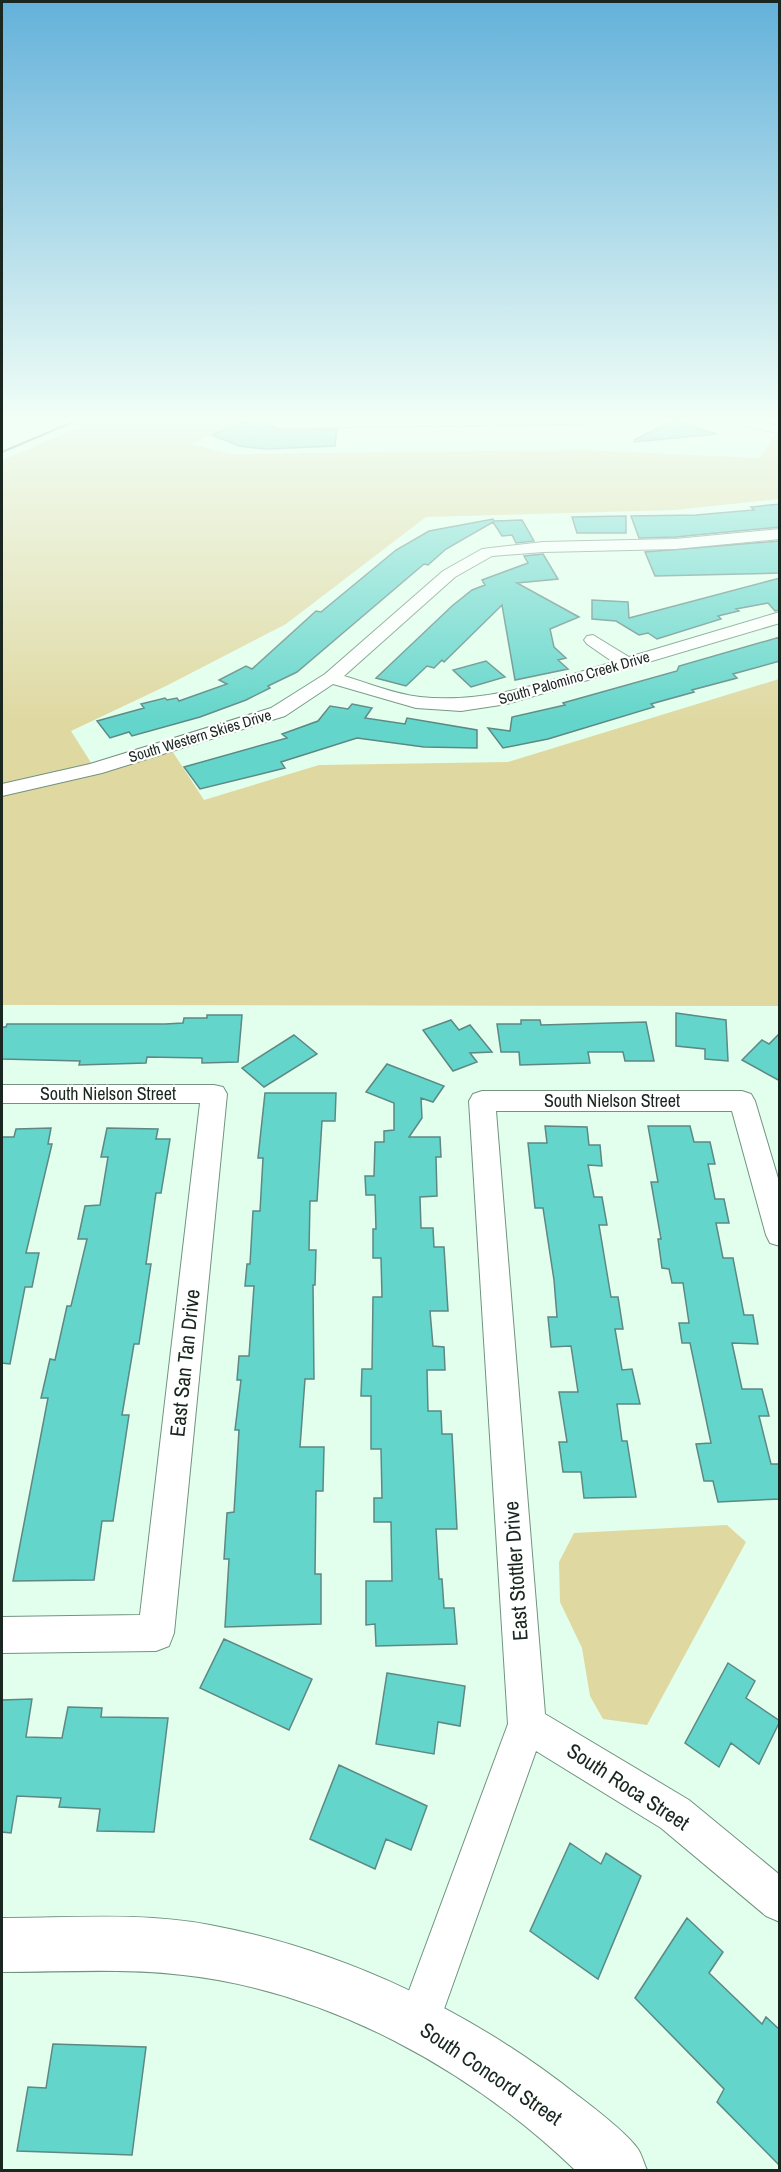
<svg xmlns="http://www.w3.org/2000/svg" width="781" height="2172" font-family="'Archivo Narrow',sans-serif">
  <rect width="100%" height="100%" fill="#e2ffed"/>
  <path fill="#dfd8a1" d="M99 419H247L192 444 231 454 584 450 759 458 778 431 727 419H779V499L675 510 426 517 286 624 166 686 71 731 95 769 169 746 204 800 319 765 508 762 779 679V1006L2 1005V460Z
    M727 1525 746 1542 647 1725 603 1719 590 1696 582 1648 560 1602 559 1562 574 1533Z"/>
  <path fill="#63d5ca" stroke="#5d8884" stroke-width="1.5" d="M245 419H275L269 425 278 430 337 429 335 446 266 449 239 446 212 435 245 422Z
    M674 420 717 434 634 442V440Z
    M780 504V527L675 537 639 538 631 516 696 515 754 510 751 507Z
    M626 516V533H577L572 517Z
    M493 519 494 521 522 520 534 541 516 543 512 535 502 536 493 522 446 549 428 565 424 564 297 672 268 686 270 688 246 700 200 717 132 736 129 732 110 738 97 721 144 708 141 704 165 698 167 700 177 698 179 701 227 684 219 680 246 666 252 669 316 611 321 612 396 550 429 531Z
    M780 541V573L655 576 645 552Z
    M543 554 558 579 517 583 579 617 550 629 554 647 566 658 558 660 568 669 515 680 502 605 444 662 442 660 434 668 427 666 406 686 376 678 452 606 472 590 485 585 482 580 528 563 524 556Z
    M780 578V610L775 611 768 603 736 609 739 611 718 616 721 619 657 639 648 633 639 635 616 621 592 619V600L628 602 629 618Z
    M780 637V661L733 674 737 678 692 690 694 692 651 704 654 707 548 739 503 748 488 728 510 731 512 717 565 705 563 703 677 671 679 666Z
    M486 661 505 677 471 687 453 670Z
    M352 704 372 708 365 718 405 724 407 718 477 730V748L424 747 357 738 281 762 285 768 200 789 184 767 287 738 282 734 318 721 330 706 348 709Z
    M676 1013 726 1020 728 1061 705 1059V1049L676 1046Z
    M207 1015H242L238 1062 202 1063V1058L147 1057 146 1063 79 1065 80 1061 2 1059V1027H6L7 1024H165L183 1023 184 1018H207Z
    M451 1020 459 1030 470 1025 492 1052 470 1053 477 1062 453 1071 423 1030Z
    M521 1020H540L541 1025 646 1022 654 1061H625L623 1052H588L590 1063 520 1065 519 1052H501L497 1024H521Z
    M780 1033V1081L742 1060 762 1040 769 1044Z
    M294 1035 317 1054 264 1087 242 1068Z
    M387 1064 444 1086 433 1102 421 1098 422 1118 409 1137H440L441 1157H436L437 1196 420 1197 421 1228H433L434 1247H444L448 1311H430L433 1346 444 1347 445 1370H427L428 1411H441L442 1434H452L457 1529H436L439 1579H442L444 1608H454L457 1644 376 1646 375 1624 366 1625V1581H392L391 1522H374V1498H382L381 1449H371V1396H361L362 1369H372L373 1297H382L381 1258H373V1229H376L375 1195H366L365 1176H374L375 1142H384V1131L394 1130V1103L366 1092Z
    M265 1093H336L335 1121H322L317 1201H310L309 1250H316L315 1285H313L314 1379H305L300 1447H324L323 1491H316L315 1574H321V1624L225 1627 229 1559H224L227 1513 234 1512 239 1430H235L241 1380H237L239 1356H249L254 1286H245L247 1264H250L253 1211H260L263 1158H258Z
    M545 1126 587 1127 589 1145H600L602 1166 588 1165 594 1197H602L607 1225H599L611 1297H618L623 1329H615L622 1370 632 1369 640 1404H617L622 1441H627L636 1497 584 1498 581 1472H563L559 1442H567L559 1392H578L571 1346 551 1347 548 1317H557L554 1280 543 1208H535L528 1143H547Z
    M648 1126H690L694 1142H710L715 1164H708L715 1199H724L729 1223H716L723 1258H733L744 1315H753L758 1344 732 1343 742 1389H762L769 1416H759L771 1464H780V1499L718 1502 713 1481H704L696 1444 711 1443 690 1343H682L679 1323H689L683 1283H672L669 1269 662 1268 658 1239H661L651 1182H658Z
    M51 1128 48 1144H52L26 1253H39L32 1287H25L10 1364 2 1363V1137H14L16 1129Z
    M107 1128 158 1129 156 1139H170L161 1193H156L146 1264H151L139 1344H134L122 1415H129L113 1521H102L94 1580 13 1581 48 1398H41L50 1359 55 1360 67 1306H71L87 1239H78L85 1206 100 1205 108 1157H101Z
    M224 1639 312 1679 289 1730 200 1688Z
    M728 1663 755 1681 746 1698 780 1721 759 1764 731 1743 719 1767 685 1743Z
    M387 1673 465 1686 460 1726 438 1722 434 1754 376 1744Z
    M32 1699 26 1737 62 1738 68 1707 102 1708 101 1717 168 1718 154 1832 97 1831 100 1809 59 1807 61 1798 17 1796 11 1833 2 1832V1700Z
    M339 1765 427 1806 411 1850 386 1839 375 1869 310 1839Z
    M570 1843 601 1864 606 1853 641 1876 598 1979 530 1931Z
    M687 1918 723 1952 709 1973 762 2024 766 2017 780 2030V2166L717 2102 724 2089 635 1998Z
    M53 2044 146 2047 132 2155 17 2151 28 2087 46 2088Z"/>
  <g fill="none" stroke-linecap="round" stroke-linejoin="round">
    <defs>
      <path id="street" d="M634 419 628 423 278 428 271 424 278 420Z
        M721 419H747L780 426V434Z
        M780 529V539L675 549 543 552 492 556 455 577 344 676C368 683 394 694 420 697 488 704 549 681 613 662L587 644 584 640 587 636 593 635 629 657 780 612V623L507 704 461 711 416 708 333 684 285 716 102 773 2 796V784L90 764 271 708 325 674 443 571 482 549 543 542 675 539Z
        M2 1085H214L223 1087 227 1094 174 1633 169 1646 156 1651 2 1653V1617L140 1615 200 1103H2Z
        M482 1091H742L751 1094 755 1101 780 1185V1246L770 1243 766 1235 732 1111H496L545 1714 689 1800 780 1875V1922L766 1916 661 1828 536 1751 439 2023 433 2038 418 2044 403 2038 397 2023 508 1724 469 1101 473 1094Z"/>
      <path id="secondary" d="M2 1918C71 1918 142 1912 210 1925 343 1950 471 2011 577 2095 594 2108 626 2132 638 2149 642 2155 644 2164 647 2170H575C471 2070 329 1991 183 1975 123 1968 62 1972 2 1972Z"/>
    </defs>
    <use href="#street" stroke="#71937f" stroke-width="2"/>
    <use href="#secondary" stroke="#71937f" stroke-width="2"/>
    <use href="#street" fill="#fff" fill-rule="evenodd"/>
    <use href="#secondary" fill="#fff" fill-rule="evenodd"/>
    <path stroke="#3b4b42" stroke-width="2" d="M2 452 80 419"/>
  </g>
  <linearGradient id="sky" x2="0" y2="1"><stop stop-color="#63b1da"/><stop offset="0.58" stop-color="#f2fff7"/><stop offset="1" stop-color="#f2fff7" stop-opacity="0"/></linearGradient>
  <rect width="781" height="723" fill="url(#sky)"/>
  <g text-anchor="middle" stroke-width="4.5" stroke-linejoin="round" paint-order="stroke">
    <g font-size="15" fill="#1a2720" stroke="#fff">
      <text transform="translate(574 678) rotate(-16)" y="5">South Palomino Creek Drive</text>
      <text transform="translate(200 736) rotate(-17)" y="5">South Western Skies Drive</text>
    </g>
    <g font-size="18" fill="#1a2720" stroke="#fff">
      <text x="108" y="1100">South Nielson Street</text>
      <text x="612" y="1107">South Nielson Street</text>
    </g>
    <g font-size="21" fill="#1a2720" stroke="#fff">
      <text transform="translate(185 1363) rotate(-84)" y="7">East San Tan Drive</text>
      <text transform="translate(516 1571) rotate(-94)" y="7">East Stottler Drive</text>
      <text transform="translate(628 1787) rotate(33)" y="7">South Roca Street</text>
      <text transform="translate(491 2074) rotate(34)" y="7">South Concord Street</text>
    </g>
  </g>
  <rect width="781" height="2172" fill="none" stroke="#1a2720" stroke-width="6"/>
</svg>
